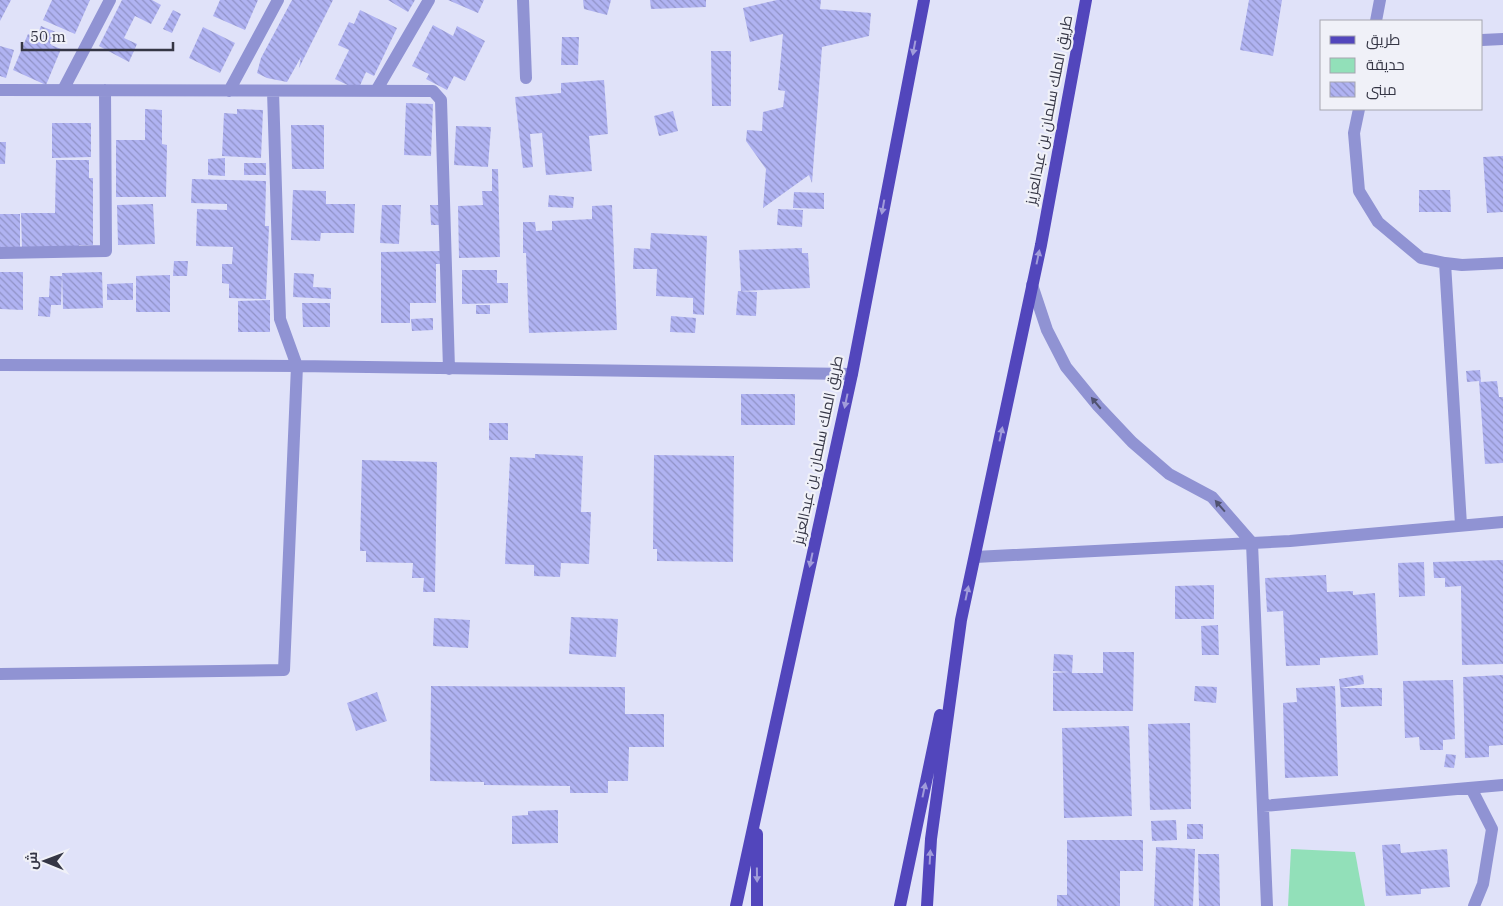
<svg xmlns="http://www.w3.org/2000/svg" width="1503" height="906" font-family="'IBM Plex Serif',Cairo,serif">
  <defs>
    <pattern id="building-back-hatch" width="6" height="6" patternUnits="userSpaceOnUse" patternTransform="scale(1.25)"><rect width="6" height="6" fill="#b0b3f2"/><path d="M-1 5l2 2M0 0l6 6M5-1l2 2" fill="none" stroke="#9092c6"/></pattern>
  </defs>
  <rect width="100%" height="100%" fill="#e0e2f9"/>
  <path fill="#92e0b9" d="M1291 849 1355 852 1365 906H1288Z"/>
  <path fill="url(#building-back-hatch)" d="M0 0H11L0 21Z
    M52 0H90L75 34 43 20Z
    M122 0H152L161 5 151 24 135 16 124 38 137 44 129 62 99 46Z
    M220 0H258L245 30 213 16Z
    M292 0H333L299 68 301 57 287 82 267 78 257 73 261 58Z
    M388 0H415L408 12Z
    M448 0H484L478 13Z
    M583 0H611L607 15 584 9Z
    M650 0H706V7L651 9Z
    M777 0H821L820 9 871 13 869 36 822 47 812 183 809 175 763 208 766 169 746 141 747 130 762 131 763 112 783 107 785 91 778 90 783 34 750 42 743 8Z
    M1249 0H1282L1273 56 1240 50Z
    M173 10 181 14 172 33 163 29Z
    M360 10 397 28 374 76 366 72 358 90 335 79 349 50 338 45 349 22 354 24Z
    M433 25 453 36 457 26 485 41 465 81 454 76 447 90 426 79 429 74 412 66Z
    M41 26 56 32 51 45 61 49 46 85 13 70 28 34 36 38Z
    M203 27 235 43 220 73 189 58Z
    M562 37H579L578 65H561Z
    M0 46 14 50 6 78 0 76Z
    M711 51H731V106H712Z
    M604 80 608 134 589 136 592 171 546 175 542 133 530 134 533 167 523 168 515 97 561 93V83Z
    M406 103 433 104 431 156 404 155Z
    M145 109 162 110V144L167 145 166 197H116V140H145Z
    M237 109 263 110 261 158 222 156 224 113 237 114Z
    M673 111 678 131 659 136 654 116Z
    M52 123H91V157L52 158Z
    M291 125H324V169H292Z
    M456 126 491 127 488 167 454 165Z
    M0 142H6L5 164H0Z
    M1503 156V212L1487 213 1483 157Z
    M225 158V176L208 175V159Z
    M56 160H89V178H93V245H79V247L22 248 21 213H55Z
    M244 163H266V175H244Z
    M492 169H498L500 257 459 258 458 206 483 205 482 191H492Z
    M192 179 266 181 265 226H269L266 299 229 298V284L222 283V264H232L233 247 196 246 197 209 227 210V204L191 203Z
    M293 190 326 191V204H355L354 233H321L320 241 291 240Z
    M1419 190H1450L1451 212H1419Z
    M794 192 824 193V209L793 208Z
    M549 195 574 197 573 208 548 207Z
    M153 204 155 244 118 245 117 205Z
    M382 205H401L399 244 380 243Z
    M430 205H440V225H431Z
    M612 205 617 330 529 333 526 253H523V222H535L536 231 552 230V221L592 219V206Z
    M778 209 803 210 802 227 777 225Z
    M0 214H20V251H0Z
    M651 233 707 236 704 315 693 314V298L656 296 657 269H633L634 248 650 249Z
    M802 248V253H808L810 288 741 291 739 250Z
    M443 251V264H436V303H410V323H381V252Z
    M174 261H188L187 276H173Z
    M462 270H497V283H508V303L462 304Z
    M0 272H23V310L0 309Z
    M102 272 103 308 63 309 62 273Z
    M294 273 314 274 313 287 331 288V299L293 297Z
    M170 275V312H136V276Z
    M50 276H62L61 305H51L50 317 38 316 39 297H49Z
    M133 283V300H107V284Z
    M738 291 757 292 756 316 736 315Z
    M270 300V332H238V301Z
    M302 303H330V327H303Z
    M476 305H490V314H476Z
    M671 316 696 318 695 333 670 332Z
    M433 318V330L412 331 411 319Z
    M1480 370 1481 382 1497 381 1499 397H1503V463L1485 464 1479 381 1467 382 1466 371Z
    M741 394H795V425H741Z
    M489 423H508V440H489Z
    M535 454 583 456 581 512H591L589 564 561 563 560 577 534 576V565L505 564 510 457 535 458Z
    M654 455 734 456 733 562 657 561V549H653Z
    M362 460 437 462 435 592H423L424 578H412L413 563 366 562V551H360Z
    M1503 560V664L1462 665 1461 586 1445 587V578H1434L1433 562Z
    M1424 562 1425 596 1399 597 1398 563Z
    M1326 575 1327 592 1353 591V595L1375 593 1378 655 1320 658V665L1286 666 1283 611 1267 612 1265 578Z
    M1214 585V619H1175V586Z
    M571 617 618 619 616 657 569 654Z
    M434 618 470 620 468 648 433 646Z
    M1218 625 1219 655H1202L1201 626Z
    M1103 652H1134L1133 711H1053V673L1069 672 1053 671 1054 654 1073 655 1072 673H1103Z
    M1363 675 1364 684 1340 688 1339 679Z
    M1503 675V745L1489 746V757L1465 758 1463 677Z
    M1453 680 1455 739 1443 740V750H1420L1419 737 1405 738 1403 681Z
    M431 686 625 687V714H664V747H629L628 781H608V793H570V786L484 785V782L430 781Z
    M1195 686 1217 687 1216 703 1194 701Z
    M1335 686 1338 776 1285 778 1283 703 1297 702 1296 688Z
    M1340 688H1382V706L1341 707Z
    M377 692 387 721 356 731 347 703Z
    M1190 723 1191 809 1150 810 1148 724Z
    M1129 726 1132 816 1064 818 1062 728Z
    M1446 754 1456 755 1454 768 1444 767Z
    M558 810V843L512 844V816L528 815V811Z
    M1176 820 1177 840 1152 841 1151 821Z
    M1187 824H1203V839H1187Z
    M1067 840H1143V871H1120V906H1057V895H1067Z
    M1400 844 1401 853 1447 849 1450 887 1421 889V894L1386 896 1382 845Z
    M1156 847 1195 849 1193 906H1154Z
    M1198 854H1219L1220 906H1199Z"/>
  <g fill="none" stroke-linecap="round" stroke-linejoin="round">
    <path stroke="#9093d3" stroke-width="12" d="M523 0 526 78
      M1376 21 1380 0
      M1482 40 1503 39
      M0 90 433 91 441 100 449 369
      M63 90 110 0
      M229 91 278 0
      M376 91 429 0
      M1359 109 1354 133 1359 191 1378 222 1421 258 1445 263 1462 265 1503 263
      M0 253 106 251 105 90
      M1445 263 1461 525
      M1032 285 1047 330 1066 367 1098 406 1132 442 1169 474 1212 497 1252 543 1267 906
      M0 365 297 366 852 374
      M975 557 1290 541 1503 522
      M0 674 284 670 297 366 280 319 273 91
      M1471 788 1492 829 1483 884 1474 906
      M1263 806 1503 785"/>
    <path stroke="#5246bc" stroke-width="12" d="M757 834V906
      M736 906 852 374 924 0
      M900 906 940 715
      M927 906 931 839 961 620 1041 245 1086 0"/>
  </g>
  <defs><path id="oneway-solid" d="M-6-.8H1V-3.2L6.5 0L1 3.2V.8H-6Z" transform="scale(1.25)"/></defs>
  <g fill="#a19cda">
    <use href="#oneway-solid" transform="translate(914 48) rotate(101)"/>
    <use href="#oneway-solid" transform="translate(883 207) rotate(100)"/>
    <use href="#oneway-solid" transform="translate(1038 257) rotate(-78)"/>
    <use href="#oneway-solid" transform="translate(846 401) rotate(102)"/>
    <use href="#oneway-solid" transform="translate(1001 434) rotate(-78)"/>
    <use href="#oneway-solid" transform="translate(811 560) rotate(102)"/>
    <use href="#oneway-solid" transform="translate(967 593) rotate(-78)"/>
    <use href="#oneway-solid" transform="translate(924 790) rotate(-78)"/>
    <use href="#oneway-solid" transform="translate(930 857) rotate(-87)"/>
    <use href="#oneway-solid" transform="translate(757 875) rotate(89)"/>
  </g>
  <g fill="#505270">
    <use href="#oneway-solid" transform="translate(1096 403) rotate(-130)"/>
    <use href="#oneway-solid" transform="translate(1220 506) rotate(-131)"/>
  </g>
  <g text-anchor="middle" stroke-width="4.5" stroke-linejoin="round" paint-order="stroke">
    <g font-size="15" fill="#353645" stroke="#f0f1f8">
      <text transform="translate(1049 110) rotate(-79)" y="5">طريق الملك سلمان بن عبدالعزيز</text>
      <text transform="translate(818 450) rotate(-78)" y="5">طريق الملك سلمان بن عبدالعزيز</text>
    </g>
  </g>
  <rect x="1320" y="20" width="162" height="90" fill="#f0f1f8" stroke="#a5a6b0"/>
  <rect x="1330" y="36" width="25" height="8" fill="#5246bc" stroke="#a5a6b0"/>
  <text x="1366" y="45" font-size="15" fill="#353645">طريق</text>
  <rect x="1330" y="58" width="25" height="15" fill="#92e0b9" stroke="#a5a6b0"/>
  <text x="1366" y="70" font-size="15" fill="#353645">حديقة</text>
  <rect x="1330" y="82" width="25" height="15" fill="url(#building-back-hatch)" stroke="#a5a6b0"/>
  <text x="1366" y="95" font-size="15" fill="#353645">مبنى</text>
  <g transform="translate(45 861) rotate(271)" stroke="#f0f1f8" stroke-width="4" paint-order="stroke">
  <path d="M0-4L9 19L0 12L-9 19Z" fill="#353645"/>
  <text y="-8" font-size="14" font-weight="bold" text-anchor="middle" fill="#353645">ش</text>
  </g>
  <path d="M22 42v8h151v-8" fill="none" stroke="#353645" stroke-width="2.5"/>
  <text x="30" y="42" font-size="15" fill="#353645" stroke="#f0f1f8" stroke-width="4" paint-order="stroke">50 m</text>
</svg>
